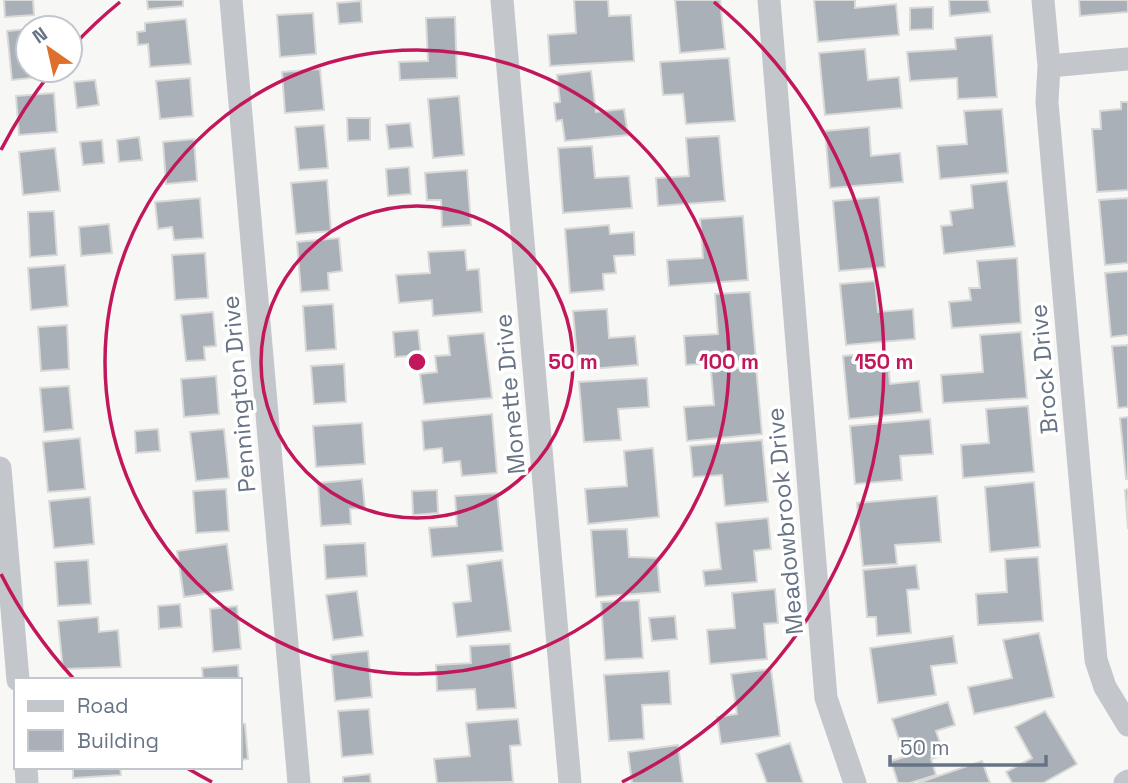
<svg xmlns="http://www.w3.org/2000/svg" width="1128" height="783" font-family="'Space Grotesk',sans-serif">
  <rect width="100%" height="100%" fill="#f7f7f5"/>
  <path fill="#aab0b7" stroke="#d9d9d7" stroke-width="2" d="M4 0H33L34 15 5 17Z
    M147 0H183V6L148 9Z
    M574 0H608L609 16 631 15 634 61 550 66 548 35 576 33Z
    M675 0H720L725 49 680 53Z
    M814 0H855V8L896 4 899 35 818 42Z
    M949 0H988L990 12 950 16Z
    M1079 0H1128V12L1080 16Z
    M361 1 362 22 339 24 337 3Z
    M933 7V29L910 30V8Z
    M313 13 316 54 280 57 277 15Z
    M455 17 457 78 400 80 399 62 428 61 426 18Z
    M186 19 191 64 150 67 148 44 138 45 137 32 145 31V23Z
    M28 29V70H58L59 75 12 80 7 31Z
    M992 35 997 97 958 99 957 78 910 81 907 52 956 49 955 38Z
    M865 49 868 80 899 77 902 108 825 115 819 53Z
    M729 58 735 121 686 124 683 94 663 95 660 62Z
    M320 69 324 110 285 113 282 72Z
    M591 71 596 112 624 109 628 135 565 141 562 120 556 121 554 103 560 102 557 75Z
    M190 78 193 116 160 119 156 81Z
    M95 80 99 105 77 108 74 82Z
    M54 93 57 132 19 135 16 96Z
    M459 96 464 155 433 158 428 99Z
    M1121 102H1128V190L1097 192 1092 129H1101L1100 111 1121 109Z
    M1002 109 1008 173 940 179 937 146 967 144 964 111Z
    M347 118H370V140L348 141Z
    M410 123 413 147 389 149 386 125Z
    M324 125 328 168 299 170 295 127Z
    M869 127 871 156 900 153 903 182 830 188 825 131Z
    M719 136 725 201 658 206 656 178 689 176 686 138Z
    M139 137 142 160 119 162 117 140Z
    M194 139 197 181 166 184 163 142Z
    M102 140 104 163 83 165 80 142Z
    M592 146 595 178 629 176 632 208 563 213 558 148Z
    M55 148 60 191 23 195 19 152Z
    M409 167 411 194 388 196 386 169Z
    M467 170 471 225 442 227 441 200H427L425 173Z
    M327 180 331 231 296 234 291 183Z
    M1007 181 1015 246 944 254 941 226 952 225 950 211 973 208 971 185Z
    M879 197 885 267 839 271 833 201Z
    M200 198 203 238 174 240 172 227 158 229 155 202Z
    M1128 198V263L1105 265 1099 200Z
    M54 211 57 255 30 257 28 212Z
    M743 216 748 280 669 286 667 260 703 258 700 219Z
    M109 224 112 253 81 256 79 227Z
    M609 225 610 234 634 232 635 255 614 256 616 273 603 274 604 290 570 293 565 229Z
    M339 238 342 271 328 273 329 290 301 292 297 242Z
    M465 250 467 270 479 269 482 312 433 316 432 300 399 303 396 275 430 273 428 252Z
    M205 253 208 298 175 300 172 255Z
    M1017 258 1021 323 952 328 949 302 971 300 969 288H980L977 261Z
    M65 265 68 306 31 310 28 268Z
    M1128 271V335L1111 337 1105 273Z
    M875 281 878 312 913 309 915 339 846 345 840 284Z
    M750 292 756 360 686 365 684 336 718 334 715 294Z
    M333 304 336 349 306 351 303 306Z
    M607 309 609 338 635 336 638 365 578 370 573 311Z
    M213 312 216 346 204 347 205 360 186 361 181 315Z
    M67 325 69 369 41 371 38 327Z
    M418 330 421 355 395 357 393 332Z
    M1021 332 1027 398 943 403 941 375 983 372 980 335Z
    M484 333 492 398 424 404 420 374 437 372 435 356 450 355 448 336Z
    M1128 345V407L1118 408 1112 346Z
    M887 352 890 384 919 381 922 412 849 419 843 356Z
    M344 364 346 402 314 404 311 366Z
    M756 367 762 434 687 441 684 407 714 405 711 370Z
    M216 376 219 414 184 417 181 379Z
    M647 378 649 407 618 409 621 440 584 442 579 382Z
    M69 386 73 429 44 432 40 388Z
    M1028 406 1034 472 963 478 961 445 989 443 986 409Z
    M492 414 497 473 462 476 460 461 443 463 442 448 424 450 422 421Z
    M1128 417V479H1126L1120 418Z
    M930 419 933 454 900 456 902 480 855 484 850 426Z
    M362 423 365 464 316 467 313 426Z
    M158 429 160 451 136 453 135 431Z
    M224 429 229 478 196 481 190 432Z
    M80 438 85 489 48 492 43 442Z
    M762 440 768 502 725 506 722 475 693 477 690 446Z
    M653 448 659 517 588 524 585 489 627 486 624 451Z
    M362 479 365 508 350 509 351 524 321 526 318 483Z
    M1034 482 1040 547 990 552 985 487Z
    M226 489 229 531 196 533 193 491Z
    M1128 489V529L1125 490Z
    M437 490 438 513 413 515 412 491Z
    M497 493 503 551 432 557 429 528 457 526 455 496Z
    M937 496 941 542 895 545 897 564 863 566 857 503Z
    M90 497 94 544 54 548 49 501Z
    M768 518 771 549 754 551 757 582 705 586 703 571 721 569 716 523Z
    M627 529 629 557 657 558 660 592 596 597 591 530Z
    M365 543 367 576 326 579 324 545Z
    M227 544 233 590 184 597 177 551Z
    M1038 557 1043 621 978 625 976 594 1007 592 1005 559Z
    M88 560 91 604 58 606 55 562Z
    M502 560 511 631 457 637 453 603 471 601 467 565Z
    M916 565 919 589 907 590 911 633 877 636 876 617H867L863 570Z
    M775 589 778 623 764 624 767 659 710 664 707 630 735 628 732 593Z
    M357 591 363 636 333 640 326 595Z
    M639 600 643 658 605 660 601 602Z
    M180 604 182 627 159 629 158 606Z
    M237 606 241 649 213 652 210 609Z
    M675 616 677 639 652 641 649 618Z
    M98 617 99 632 118 630 121 667 63 669 58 621Z
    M1039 633 1054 697 974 714 968 687 1012 678 1003 640Z
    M953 636 957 663 931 666 936 695 878 703 870 648Z
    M510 644 516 708 477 710 475 689 437 691 436 665 471 663 470 646Z
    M368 651 372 697 335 701 331 655Z
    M238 665 239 680H203L202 668Z
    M771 669 780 736 721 744 717 717 737 714 731 674Z
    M669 671 671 704 642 705 644 739 609 741 604 675Z
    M948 702 955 725 936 731 944 755 931 759 936 775 910 783H898L891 761 911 755 906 738 899 740 892 719Z
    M369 709 373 754 342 757 338 711Z
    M1045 711 1077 764 1043 783H1012L1006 772 1032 758 1015 727Z
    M518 719 521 745 510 746 513 782 437 783 434 759 470 756 466 723Z
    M240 724H245L248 759 240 760Z
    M790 743 803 783H767L756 754Z
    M678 745 683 783H632L628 752Z
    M982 761 990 783H918Z
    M73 767H120L121 775 73 778Z
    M370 774 371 783H343V777Z"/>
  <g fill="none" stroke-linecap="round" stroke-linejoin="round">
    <path stroke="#c3c6ca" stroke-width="23" d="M231 0 299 783
      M502 0 570 783
      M769 0 826 698 855 783
      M1043 0 1049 66 1047 102 1096 660 1105 687 1128 725
      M1049 66 1128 59
      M0 468 18 680
      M26 767 27 783
      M1125 783 1128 781"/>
  </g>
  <g fill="none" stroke="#c2185b" stroke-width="3.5">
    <circle cx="417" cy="362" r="156"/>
    <circle cx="417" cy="362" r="312"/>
    <path d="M212 782A467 467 0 0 1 187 768M73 678A467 467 0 0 1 1 574M1 150A467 467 0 0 1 52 71M73 46A467 467 0 0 1 120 2M714 2A467 467 0 0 1 622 782"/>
  </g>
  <g text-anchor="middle" stroke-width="7" stroke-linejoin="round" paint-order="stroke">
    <g font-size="24" fill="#677485" stroke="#fff">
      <text transform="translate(1044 369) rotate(-95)" y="8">Brock Drive</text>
      <text transform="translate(239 394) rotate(-95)" y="8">Pennington Drive</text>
      <text transform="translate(510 394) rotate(-95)" y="8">Monette Drive</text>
      <text transform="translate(785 521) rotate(-95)" y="8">Meadowbrook Drive</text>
    </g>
  </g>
  <circle cx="417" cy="362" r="10" fill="#c2185b" stroke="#fff" stroke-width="3.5"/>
  <g font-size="21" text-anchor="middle" font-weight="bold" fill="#c2185b" stroke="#fff" stroke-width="7" stroke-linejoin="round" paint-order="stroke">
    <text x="573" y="369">50 m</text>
    <text x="729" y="369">100 m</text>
    <text x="884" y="369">150 m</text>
  </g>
  <rect x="14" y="678" width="228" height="91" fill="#ffffff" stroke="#c2c7ce" stroke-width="2"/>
  <rect x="28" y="701" width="35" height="10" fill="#c3c6ca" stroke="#c2c7ce" stroke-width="2"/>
  <text x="77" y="713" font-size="21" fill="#677485">Road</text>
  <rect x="28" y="730" width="35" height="21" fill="#aab0b7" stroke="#c2c7ce" stroke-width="2"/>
  <text x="77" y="748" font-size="21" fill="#677485">Building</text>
  <g transform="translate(49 49) rotate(326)"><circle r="33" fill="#ffffff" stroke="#c2c7ce" stroke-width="2"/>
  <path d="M0-5L12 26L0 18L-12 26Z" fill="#df6f2d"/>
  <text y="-10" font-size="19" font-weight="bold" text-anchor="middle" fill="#677485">N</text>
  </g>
  <path d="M890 755v10h156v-10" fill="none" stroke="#677485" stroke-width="3.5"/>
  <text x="900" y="755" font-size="21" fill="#677485" stroke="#ffffff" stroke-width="5" paint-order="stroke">50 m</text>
</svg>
